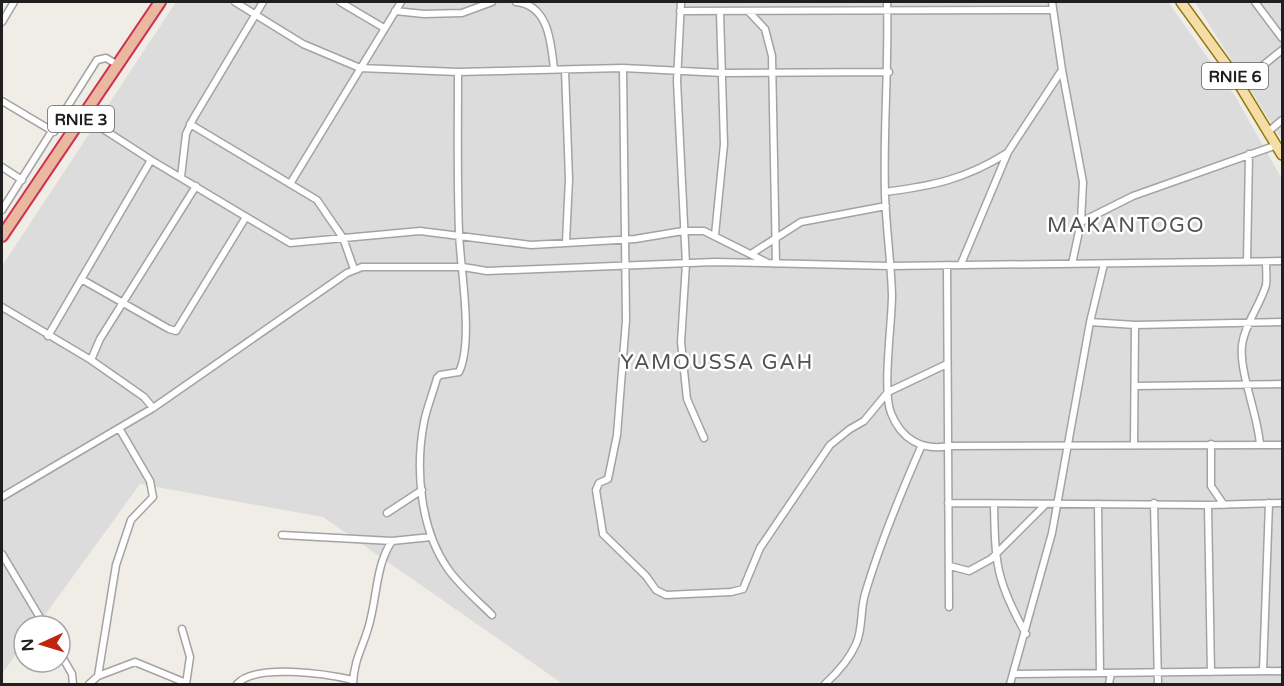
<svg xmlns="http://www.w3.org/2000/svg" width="1284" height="686" font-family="'Varela Round',sans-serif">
  <rect width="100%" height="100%" fill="#efede6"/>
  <path fill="#dddcdc" d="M176 2H1168L1235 96 1282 179V684H563L323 517 140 484 37 626H24V643L2 674V266Z
    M1195 2H1282V140Z"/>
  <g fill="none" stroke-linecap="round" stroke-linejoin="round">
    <defs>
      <path id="minor" d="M235 2 303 44 360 68 458 72 623 68 723 73 889 72
        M340 2 384 28
        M516 2C549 5 551 43 554 69
        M681 2 677 81 686 264 681 342 687 399 704 438
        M887 2C889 66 883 130 885 194 886 227 891 261 892 295 892 323 882 391 891 413 901 439 922 451 948 446L1282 445
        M1255 2 1282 38
        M395 11 424 14 462 13 492 2
        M680 11 1053 10
        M749 12 765 29 772 56 776 264
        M2 22 14 2
        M623 68 626 320 617 435 608 479 599 483 596 490 603 534 646 576 656 590 666 595 731 592 743 589 760 548 830 445 850 429 864 421 888 392 947 364
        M565 70 569 179 566 242
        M1062 70 1083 182 1081 222 1072 264
        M458 72C458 125 457 178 459 232 460 268 474 340 459 372L440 375 437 378C433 393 427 407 424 422 415 469 420 529 448 569 460 586 477 600 492 615
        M1240 84 1282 50
        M2 101 54 132
        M83 116 151 160 290 243 420 231 531 245 635 239 683 231H704L766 262
        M190 124 317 200 343 238 354 269
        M1269 131 1282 120
        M2 167 22 180
        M181 177 186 134 193 119 263 2
        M290 184 401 2
        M885 192C932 186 966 179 1007 153
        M2 210 97 60 106 58 118 65
        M1081 222 1133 196 1277 145
        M715 235 724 144 720 12
        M751 254 801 222 886 206
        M1247 262 1249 154
        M961 264 1008 152 1062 70 1052 2
        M947 265 949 607
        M81 279 169 329 176 331 246 217
        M2 307 91 360 144 397 153 408
        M1090 322 1135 325 1282 322
        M48 336 151 160
        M91 360 100 339 196 186
        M1135 386 1282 384
        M1134 444 1135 325
        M1211 444V486L1224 505
        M1260 445C1258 414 1239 373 1242 345 1245 323 1260 306 1266 285 1267 278 1266 270 1266 262
        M2 497 153 408 347 273 362 267H463L487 271 715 262 890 266 1282 261
        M948 503 1208 505 1282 503
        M1154 503 1158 684
        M994 504C995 563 996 581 1026 634
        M1098 504 1100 673
        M1208 505 1211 672
        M387 513 422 490
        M282 535 392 541 431 537
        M2 554 45 626
        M950 566 969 571 991 559 1046 504
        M182 629 190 657 186 684
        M60 653 72 674 73 684
        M1263 671 1269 503
        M1013 674 1282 671
        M98 676 116 565 131 520 153 497 150 481 119 428
        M89 684 98 676 135 662 186 683
        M237 684C256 663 327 674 353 680
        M353 684C354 656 366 643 371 617 377 592 377 563 392 541
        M825 684C837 673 849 660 856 644 863 630 860 610 865 594 880 543 900 495 921 447
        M1010 684 1052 533 1090 322 1104 264
        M1109 684 1111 673"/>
      <path id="primary" d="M1181 2 1231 71 1282 155"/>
      <path id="trunk" d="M2 236 160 2"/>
    </defs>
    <use href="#minor" stroke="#a3a3a3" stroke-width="9"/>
    <use href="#primary" stroke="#8f740b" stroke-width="12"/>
    <use href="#trunk" stroke="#ce3253" stroke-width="14"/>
    <use href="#minor" stroke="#fff" stroke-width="6"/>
    <use href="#primary" stroke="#f5dda5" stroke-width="9"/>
    <use href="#trunk" stroke="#eab89e" stroke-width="10"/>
  </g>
  <g text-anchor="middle" stroke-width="5" stroke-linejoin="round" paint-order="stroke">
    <g fill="#fff" stroke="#626262" stroke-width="1.5">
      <rect x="1202" y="63" width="66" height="26" rx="4.5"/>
      <rect x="48" y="106" width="66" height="26" rx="4.5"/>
    </g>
    <g font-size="16" font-weight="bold" fill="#1f1f1f">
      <text x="1235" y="82">RNIE 6</text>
      <text x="81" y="125">RNIE 3</text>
    </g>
    <g font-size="21" letter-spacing="1.5" fill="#525252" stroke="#fff">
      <text x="1126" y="232">MAKANTOGO</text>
      <text x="717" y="369">YAMOUSSA GAH</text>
    </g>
  </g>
  <rect width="1284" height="686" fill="none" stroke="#1f1f1f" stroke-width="6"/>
  <g transform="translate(42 644) rotate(266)"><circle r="28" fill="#ffffff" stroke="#a5a5a5" stroke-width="1.5"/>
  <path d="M0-4.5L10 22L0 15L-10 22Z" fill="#bf260f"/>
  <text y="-9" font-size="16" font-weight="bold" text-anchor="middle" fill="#1f1f1f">N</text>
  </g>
</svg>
